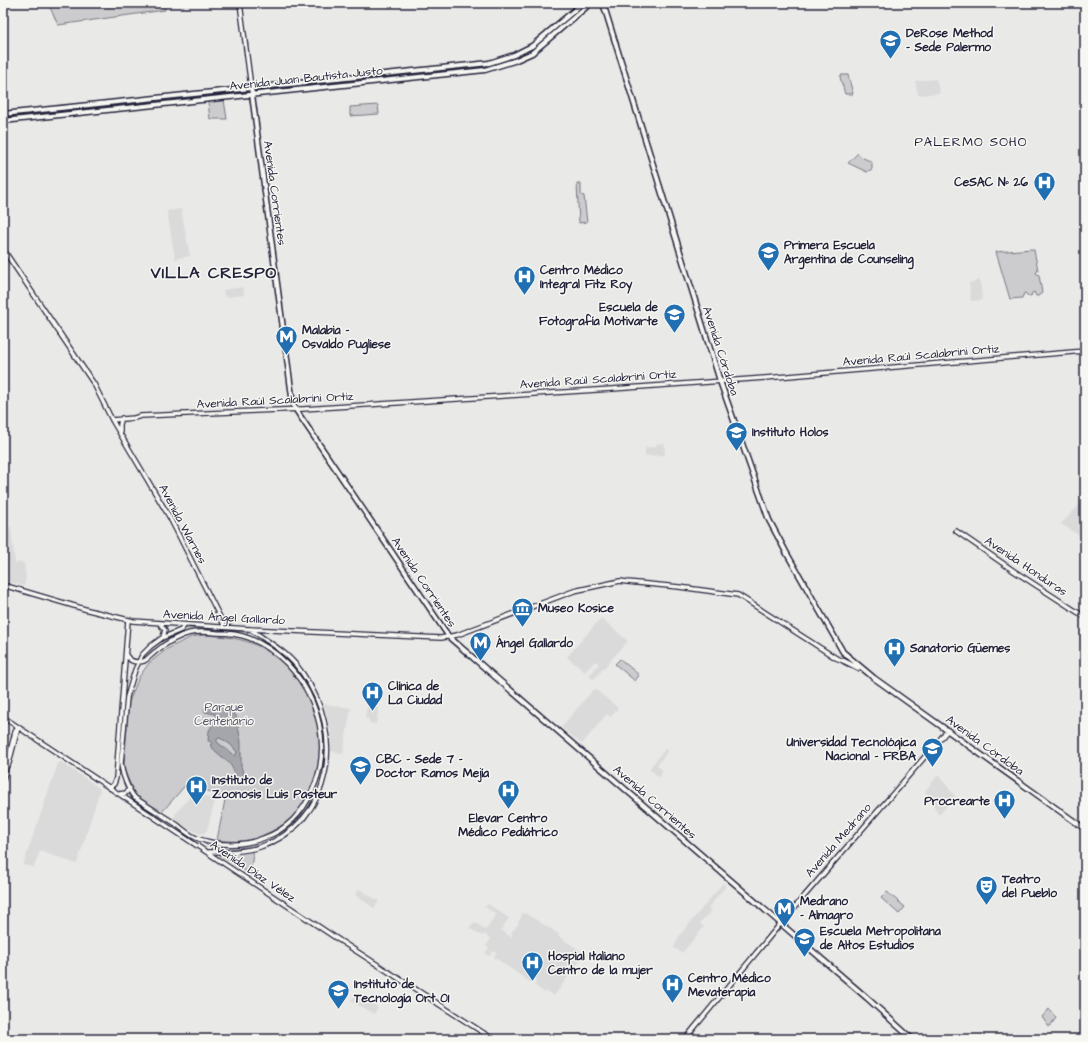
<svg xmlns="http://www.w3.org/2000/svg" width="1088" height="1042" font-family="'Architects Daughter',sans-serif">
  <rect width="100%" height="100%" fill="#e9e9e7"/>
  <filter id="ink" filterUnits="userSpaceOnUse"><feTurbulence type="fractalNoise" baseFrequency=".025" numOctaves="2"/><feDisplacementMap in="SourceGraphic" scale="8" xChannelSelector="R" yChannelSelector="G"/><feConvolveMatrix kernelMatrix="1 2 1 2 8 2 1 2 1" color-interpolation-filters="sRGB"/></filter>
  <g filter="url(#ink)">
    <path fill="#dadada" d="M936 79 940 93 918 95 915 81Z
      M181 209 190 256 175 259 167 211Z
      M980 280 982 300 971 301 969 283Z
      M243 287 244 295 225 297 223 290Z
      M664 443 665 455 645 456V448L656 447V444Z
      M1085 499V539L1061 524Z
      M11 527 15 564 20 562 24 563 26 578 24 586 3 580V528Z
      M601 618 628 641 595 678 593 679 589 676 599 664 595 661 585 672 567 657Z
      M593 690H596L618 708 611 717 607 714 582 744 562 728 563 725Z
      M325 704 351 708 343 754 330 751 331 733 324 705Z
      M367 706 379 708 376 724 369 723V719L365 718Z
      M665 749 668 751 657 765 663 771 659 777 649 769Z
      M61 762 98 787 100 790 77 864 40 851 34 867 23 865 58 763Z
      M938 775 955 796 941 813 938 814 925 791Z
      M195 791 215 801 207 830 204 833 200 834 180 824 175 820 174 817 176 813Z
      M723 883 726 886 708 908 714 912 711 911 700 923 704 927 682 953 674 948 679 936Z
      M359 889 379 901 374 908 355 895Z
      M488 904 509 918 501 930 511 937 513 935 511 933 519 923 518 922 522 916 521 915 522 913 524 914 525 913 559 934 558 936 585 954 554 996 546 991 545 993 534 985 537 981 534 979 531 983 494 957 496 953 493 951 490 956 485 953 489 948 486 946 491 939 484 934 482 936 469 928 474 922 486 930 496 914 485 907Z
      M356 994 378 1007 374 1014 351 1001Z"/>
    <path fill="#ccccce" stroke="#777784" d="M48 3H164L165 10 58 25Z
      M841 75H848L853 94H845L840 77Z
      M224 100 227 119H210L208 102Z
      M378 105 379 114 350 116V107Z
      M858 153C864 161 868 158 872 163V169L867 172 848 163Z
      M577 184H581V195L584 196 587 222 579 223Z
      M1032 249 1034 250 1038 270 1036 273 1039 275 1042 293 1038 296H1036L1034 292 1032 293 1031 296H1028L1025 293H1024L1022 298 1010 299 996 252Z
      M186 628 247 632 248 636 232 632 200 630 190 632 144 658C151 640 174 640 186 628Z
      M204 635C223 636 242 638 260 647 292 664 319 703 321 740 321 755 317 773 312 787 304 807 292 821 272 831 263 835 254 840 244 841 235 842 226 841 217 840L225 800 189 781 162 812 137 796 134 793 125 771 124 766 129 702 139 677 149 663 167 649 191 637Z
      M620 659 639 675 635 681 615 664Z
      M310 800 312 802C303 816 293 825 280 835L278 833C291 823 301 814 310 800Z
      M202 842 233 846 254 843 256 844 255 846 217 851 214 850Z
      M251 851 253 855 250 872 249 873 219 855 220 853Z
      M887 892 905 907 899 914 881 898Z
      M1049 1009 1056 1018 1049 1027 1042 1017Z"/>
    <path fill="#a5a5ac" stroke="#71717f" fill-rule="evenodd" d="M208 705C218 703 230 707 236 716L241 742V766L244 777 242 780H239C234 776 234 768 229 763 223 757 215 752 210 745L212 744 210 741H208L209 731 216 717 215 714 205 712 204 709ZM220 738 230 744 237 752 235 756 217 742V739Z"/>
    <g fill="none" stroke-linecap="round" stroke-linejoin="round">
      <defs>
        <path id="secondary" d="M240 3 251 87
          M3 249 94 384 112 420 170 518 225 627
          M112 420 134 418 141 416 303 409 612 389 765 378 1085 351
          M120 431V424L122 418
          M956 531 1014 571 1085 617
          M3 585 88 610 133 621 249 629 441 638 457 635 574 591 620 581 627 582 679 587 738 595 836 658 844 661
          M160 624 165 630 163 637
          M126 655C130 662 137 663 144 661 148 659 151 655 155 652 165 644 177 636 190 633 198 631 208 632 217 633 228 633 239 634 249 638 307 661 339 735 312 791 303 813 286 830 264 838 243 846 220 846 199 839 190 836 183 829 176 824 162 815 149 807 135 798 128 790 122 774 121 763L127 697 135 670 142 655 151 646 162 638 181 630 185 625
          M3 717 339 940 493 1039
          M7 766 9 763 18 728
          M3 780 15 732 18 727
          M109 788 114 784 116 778 128 620
          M119 794 126 793 130 788
          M208 852C225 852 244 852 260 847 334 822 345 733 303 674 288 652 271 644 250 629
          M685 1039 781 923 948 730"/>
        <path id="primary" d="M603 3 720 381 769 520 786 552 843 652 874 678 1085 829
          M251 87 293 404 296 410 445 631 449 637 867 998 912 1039
          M3 114 489 63 514 55 532 46 583 3
          M3 121 485 70 514 61 532 53 591 3
          M844 661 858 668"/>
      </defs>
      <use href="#secondary" stroke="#22223b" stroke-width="6"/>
      <use href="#primary" stroke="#22223b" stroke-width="7"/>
      <use href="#secondary" stroke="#f6f6f2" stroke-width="3.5"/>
      <use href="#primary" stroke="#f6f6f2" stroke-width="4"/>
    </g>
  </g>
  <defs>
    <symbol id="university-pin" viewBox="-11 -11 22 30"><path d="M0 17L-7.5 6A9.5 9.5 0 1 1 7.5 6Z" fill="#1f6fb2" stroke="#f6f6f2"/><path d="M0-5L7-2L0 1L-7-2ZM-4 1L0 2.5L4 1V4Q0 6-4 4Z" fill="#fff"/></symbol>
    <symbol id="hospital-pin" viewBox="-11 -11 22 30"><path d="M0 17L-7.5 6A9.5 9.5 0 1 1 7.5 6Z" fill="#1f6fb2" stroke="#f6f6f2"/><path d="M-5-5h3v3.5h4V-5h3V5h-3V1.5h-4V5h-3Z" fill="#fff"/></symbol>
    <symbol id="metro-pin" viewBox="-11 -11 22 30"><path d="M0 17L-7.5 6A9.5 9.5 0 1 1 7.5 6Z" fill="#1f6fb2" stroke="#f6f6f2"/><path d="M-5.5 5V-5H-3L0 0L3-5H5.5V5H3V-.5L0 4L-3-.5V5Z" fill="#fff"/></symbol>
    <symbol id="museum-pin" viewBox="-11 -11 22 30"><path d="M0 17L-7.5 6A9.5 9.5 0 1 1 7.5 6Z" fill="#1f6fb2" stroke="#f6f6f2"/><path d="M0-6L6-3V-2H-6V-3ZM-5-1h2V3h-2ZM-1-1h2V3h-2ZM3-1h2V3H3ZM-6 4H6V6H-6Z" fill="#fff"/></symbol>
    <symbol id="theatre-pin" viewBox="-11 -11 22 30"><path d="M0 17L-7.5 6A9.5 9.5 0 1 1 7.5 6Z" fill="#1f6fb2" stroke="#f6f6f2"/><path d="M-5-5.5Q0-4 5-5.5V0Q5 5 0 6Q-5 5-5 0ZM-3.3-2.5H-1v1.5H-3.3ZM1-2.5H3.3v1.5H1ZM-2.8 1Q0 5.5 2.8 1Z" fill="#fff"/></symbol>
  </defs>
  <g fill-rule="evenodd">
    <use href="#university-pin" x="878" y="28" width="25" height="34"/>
    <use href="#hospital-pin" x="1032" y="170" width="25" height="34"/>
    <use href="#university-pin" x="756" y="240" width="25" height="34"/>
    <use href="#hospital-pin" x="512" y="264" width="25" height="34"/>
    <use href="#university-pin" x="662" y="302" width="25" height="34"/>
    <use href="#metro-pin" x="274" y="324" width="25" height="34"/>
    <use href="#university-pin" x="724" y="420" width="25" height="34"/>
    <use href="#museum-pin" x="510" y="596" width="25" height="34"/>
    <use href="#metro-pin" x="468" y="630" width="25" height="34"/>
    <use href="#hospital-pin" x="882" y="636" width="25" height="34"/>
    <use href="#hospital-pin" x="360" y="680" width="25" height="34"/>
    <use href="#university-pin" x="920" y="736" width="25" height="34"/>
    <use href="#university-pin" x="348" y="754" width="25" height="34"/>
    <use href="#hospital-pin" x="184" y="774" width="25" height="34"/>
    <use href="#hospital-pin" x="496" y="778" width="25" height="34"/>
    <use href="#hospital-pin" x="992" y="788" width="25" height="34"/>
    <use href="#theatre-pin" x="974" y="874" width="25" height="34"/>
    <use href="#metro-pin" x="772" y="896" width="25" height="34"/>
    <use href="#university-pin" x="792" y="926" width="25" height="34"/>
    <use href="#hospital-pin" x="520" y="950" width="25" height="34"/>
    <use href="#hospital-pin" x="660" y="972" width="25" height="34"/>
    <use href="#university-pin" x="326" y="978" width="25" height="34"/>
  </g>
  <g text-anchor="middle" stroke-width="3" stroke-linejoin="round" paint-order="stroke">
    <g font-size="12" font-weight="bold" fill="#22223b" stroke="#f6f6f2" text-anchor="start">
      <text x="906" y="37">DeRose Method<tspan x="906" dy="14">- Sede Palermo</tspan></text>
      <text x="1028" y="186" text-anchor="end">CeSAC Nº 26</text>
      <text x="784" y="249">Primera Escuela<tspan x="784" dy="14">Argentina de Counseling</tspan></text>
      <text x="540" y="274">Centro Médico<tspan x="540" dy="14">Integral Fitz Roy</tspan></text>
      <text x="658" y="311" text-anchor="end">Escuela de<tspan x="658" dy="14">Fotografía Motivarte</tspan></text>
      <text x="302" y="334">Malabia -<tspan x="302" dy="14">Osvaldo Pugliese</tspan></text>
      <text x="752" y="436">Instituto Holos</text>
      <text x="538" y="612">Museo Kosice</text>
      <text x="496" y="647">Ángel Gallardo</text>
      <text x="910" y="652">Sanatorio Güemes</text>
      <text x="388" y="690">Clínica de<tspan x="388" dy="14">La Ciudad</tspan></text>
      <text x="916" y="746" text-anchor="end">Universidad Tecnológica<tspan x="916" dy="14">Nacional - FRBA</tspan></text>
      <text x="376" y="763">CBC - Sede 7 -<tspan x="376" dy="14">Doctor Ramos Mejía</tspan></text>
      <text x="212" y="784">Instituto de<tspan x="212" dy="14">Zoonosis Luis Pasteur</tspan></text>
      <text x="990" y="805" text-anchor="end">Procrearte</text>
      <text x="508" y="822" text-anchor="middle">Elevar Centro<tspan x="508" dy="14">Médico Pediátrico</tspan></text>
      <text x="1002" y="883">Teatro<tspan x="1002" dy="14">del Pueblo</tspan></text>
      <text x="800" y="905">Medrano<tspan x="800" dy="14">- Almagro</tspan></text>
      <text x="820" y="935">Escuela Metropolitana<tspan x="820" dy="14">de Altos Estudios</tspan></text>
      <text x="548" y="960">Hospial Italiano<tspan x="548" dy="14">Centro de la mujer</tspan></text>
      <text x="688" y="982">Centro Médico<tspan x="688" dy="14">Mevaterapia</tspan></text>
      <text x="354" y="988">Instituto de<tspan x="354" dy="14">Tecnología Ort 01</tspan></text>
    </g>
    <g font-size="12" fill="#22223b" stroke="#f6f6f2">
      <text transform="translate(306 78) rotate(-6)" y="4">Avenida Juan Bautista Justo</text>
      <text transform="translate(275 193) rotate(82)" y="4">Avenida Corrientes</text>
      <text transform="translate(721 351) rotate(72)" y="4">Avenida Córdoba</text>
      <text transform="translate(921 355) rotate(-5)" y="4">Avenida Raúl Scalabrini Ortiz</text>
      <text transform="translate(598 379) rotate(-4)" y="4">Avenida Raúl Scalabrini Ortiz</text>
      <text transform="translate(275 400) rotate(-3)" y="4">Avenida Raúl Scalabrini Ortiz</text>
      <text transform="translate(183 524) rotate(62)" y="4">Avenida Warnes</text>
      <text transform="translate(1026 566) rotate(34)" y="4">Avenida Honduras</text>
      <text transform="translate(424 582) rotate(56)" y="4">Avenida Corrientes</text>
      <text transform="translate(224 617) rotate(3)" y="4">Avenida Ángel Gallardo</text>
      <text transform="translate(985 745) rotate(36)" y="4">Avenida Córdoba</text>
      <text transform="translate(655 802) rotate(41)" y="4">Avenida Corrientes</text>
      <text transform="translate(838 840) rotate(-49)" y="4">Avenida Medrano</text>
      <text transform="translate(253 871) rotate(34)" y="4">Avenida Díaz Vélez</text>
    </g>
    <g font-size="12" fill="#555567" stroke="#f6f6f2">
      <text x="224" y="711">Parque<tspan x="224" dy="14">Centenario</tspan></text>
    </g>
    <g font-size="13" letter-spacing="1" fill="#22223b" stroke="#f6f6f2">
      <text x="971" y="146">PALERMO SOHO</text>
    </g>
    <g font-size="16" font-weight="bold" letter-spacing="1" fill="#22223b" stroke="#f6f6f2">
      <text x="214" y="278">VILLA CRESPO</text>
    </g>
  </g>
  <rect width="1088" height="1042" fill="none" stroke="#f6f6f2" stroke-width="16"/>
  <rect x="8" y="8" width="1072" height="1026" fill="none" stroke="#22223b" stroke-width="1.5" filter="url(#ink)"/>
</svg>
